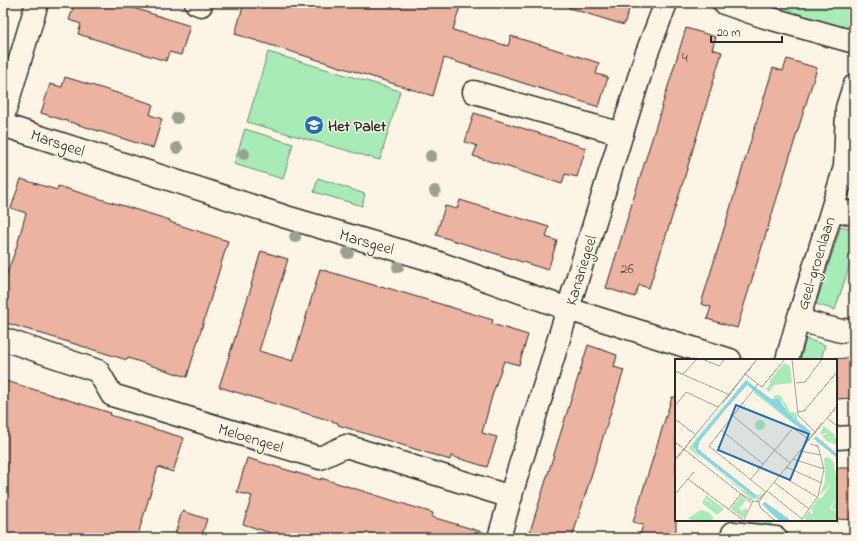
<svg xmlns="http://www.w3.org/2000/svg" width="857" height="541" font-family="'Indie Flower',sans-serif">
  <rect width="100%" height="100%" fill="#fcf5e5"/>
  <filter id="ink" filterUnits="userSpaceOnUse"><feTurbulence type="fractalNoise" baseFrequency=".025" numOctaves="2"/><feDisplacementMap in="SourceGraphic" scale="8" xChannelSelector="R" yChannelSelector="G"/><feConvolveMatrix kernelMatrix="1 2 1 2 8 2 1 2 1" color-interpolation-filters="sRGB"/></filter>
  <g filter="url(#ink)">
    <path fill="#a7ecb7" stroke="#698c71" d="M757 3H842L854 7V9L850 25 845 30Z
      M268 52 400 91 380 160 247 122Z
      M245 129 293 144 283 179 234 164Z
      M318 178 365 194 362 206 314 192Z
      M841 226 854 230V252L835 310 816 304Z
      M806 339 825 345 821 360H800Z
      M751 520H772L769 529 750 523Z"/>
    <path fill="#ebb3a0" stroke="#2b2b2b" d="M75 3H118L190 26 181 55 169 52 166 61 78 34 81 24 69 20Z
      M244 3H461L453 30 508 46 511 36 574 55 599 63 596 74 608 77 599 107 444 58 433 96 235 34Z
      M569 3H631L624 25 569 8Z
      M686 28 716 37 712 49 722 52 681 189 649 288 639 285 635 297 606 288Z
      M787 59 817 68 737 328 707 319 711 307 701 304 773 68 783 71Z
      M65 77 153 104 150 115 162 119 153 148 41 113 50 84 62 87Z
      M474 113 586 148 577 177 565 174 562 184 473 156 477 146 465 142Z
      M21 179 57 190 58 186 170 220V222L228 241 187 377 128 358 127 360 3 322V275L6 276 16 249 26 213 11 208Z
      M460 200 549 227 546 237 557 241 548 270 436 235 445 206 457 209Z
      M261 251 288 259 259 351 293 361 320 269 380 287 381 286 493 320 492 324 528 335 519 365 504 361 492 396 482 433 497 437 487 467 451 456 450 460 338 425V423L219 387 252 285H251Z
      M588 345 617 355 614 367 624 370 608 421 572 538H528Z
      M854 357V398L836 399V359Z
      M3 380 111 413 110 415 184 438 173 472 158 467 137 538H19L3 533Z
      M672 397H676V538H639L643 525 633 522Z
      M247 458 321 480V478L433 513 432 517 486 533 485 538H286L243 524 252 496 237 492Z
      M836 468H854V520L836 519Z
      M182 511 207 519 201 538H174Z"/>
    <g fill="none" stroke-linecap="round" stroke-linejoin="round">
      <defs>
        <path id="minor" d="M196 3 201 5
          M724 3 765 17 854 42
          M474 92 622 134
          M3 117 37 3
          M3 125 286 217 425 258 568 309 730 360
          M845 167 847 108 854 86
          M832 209 854 214
          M798 320 841 331 854 329
          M3 339 98 371 112 395 320 458 346 446 511 497
          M787 360 798 320 845 167 854 153
          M836 438 854 437
          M733 533 776 538
          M499 538 513 488 646 55 666 3"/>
      </defs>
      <use href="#minor" stroke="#2b2b2b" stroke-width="25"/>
      <use href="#minor" stroke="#fcf5e5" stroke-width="22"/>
    </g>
    <g fill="#9aa092">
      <circle cx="177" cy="118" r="6"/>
      <circle cx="177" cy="148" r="6"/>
      <circle cx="244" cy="154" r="6"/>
      <circle cx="431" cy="156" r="6"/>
      <circle cx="435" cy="191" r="6"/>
      <circle cx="295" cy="237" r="6"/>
      <circle cx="348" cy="253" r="6"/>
      <circle cx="398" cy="267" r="6"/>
    </g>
  </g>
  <defs>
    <symbol id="school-disc" viewBox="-11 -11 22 22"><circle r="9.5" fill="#1f6fb2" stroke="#fcf5e5"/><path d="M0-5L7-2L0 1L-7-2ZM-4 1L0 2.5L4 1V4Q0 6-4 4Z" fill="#fff"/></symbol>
  </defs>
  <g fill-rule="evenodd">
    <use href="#school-disc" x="303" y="114" width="22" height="22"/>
  </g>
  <g text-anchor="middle" stroke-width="3" stroke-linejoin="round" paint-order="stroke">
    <g font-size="14" fill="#5b4d48">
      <text x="685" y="62">4</text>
      <text x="627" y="273">26</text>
    </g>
    <g font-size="16" font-weight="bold" fill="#2b2b2b" stroke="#fcf5e5" text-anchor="start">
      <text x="328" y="131">Het Palet</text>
    </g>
    <g font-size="16" fill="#2b2b2b" stroke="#fcf5e5">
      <text transform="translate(58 142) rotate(18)" y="6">Marsgeel</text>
      <text transform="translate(367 241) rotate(16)" y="6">Marsgeel</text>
      <text transform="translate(815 263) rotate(-73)" y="6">Geel-groenlaan</text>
      <text transform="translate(580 270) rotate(-73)" y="6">Kanariegeel</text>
      <text transform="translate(251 437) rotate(17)" y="6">Meloengeel</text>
    </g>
  </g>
  <g transform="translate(675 359)">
    <rect width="162" height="162" fill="#fcf5e5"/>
    <path d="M109 4 115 7 117 24 99 26 94 33 91 30 96 24 94 23ZM79 32 120 65V66L79 34ZM102 36 106 37 115 53 121 54 123 62 113 54 107 42 99 40V37ZM46 48 20 83V92L27 101 14 89ZM80 66a5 5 0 1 1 10 0a5 5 0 1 1-10 0ZM149 67 160 76 159 78H148L162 79V86L152 82 147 77 154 74 145 75ZM153 98 158 102 162 123 156 126 162 123V138L159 141 162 139V152L157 149 159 142 155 149 162 153V159L159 162H141L138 158 140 162H132L129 159 134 152 138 157V153L135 151 139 152 136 150 144 138 146 140 155 127 152 124 154 127 144 137 150 123V111H153L150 110 149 99ZM30 100 66 130 80 137 88 134 82 140H76ZM31 136 49 150 42 156 27 144 29 140 46 152 30 139ZM66 137 71 141 64 150 67 152 70 149 73 152 68 159 56 150ZM26 151 33 153 39 159 35 162H17L13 159Z" fill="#a7ecb7"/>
    <path d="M71 21 96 40H104L113 54 136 73 133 76 72 26 50 51 24 83 23 90 81 136 80 139 22 94 19 87 21 81ZM141 77 162 95V99L139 80ZM90 143 114 160 113 162H105L96 154 87 145Z" fill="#86d6e3"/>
    <path fill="none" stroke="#a8a49b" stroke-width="1" d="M27 0 44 7 50 0M117 0 123 56 141 74M0 12 55 36M69 14 87 28 110 0M8 15 22 0M121 24 130 23 147 0M83 25 34 87 91 133 162 47M48 44 82 0M0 47 11 33 43 48M122 53 129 52 162 13M57 56 115 104M152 59 162 67M0 60 21 76M46 71 88 105M0 83 66 135 54 150M128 87 147 64M125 92 146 96M4 97 16 81M118 100 149 110M0 101 76 8M111 108 147 124M105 116 142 138M13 120 68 161M76 120 118 69 135 81M99 123 134 150M92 132 127 160 143 137 149 110 143 87 135 85M0 135 19 113M82 142 91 133 84 143M76 144 66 135 78 142M85 148 100 162M69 160 78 142 84 143 85 148"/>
    <path fill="#1f6fb2" fill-opacity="0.15" stroke="#1f6fb2" stroke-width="2" d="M61 46 134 75 115 121 43 91Z"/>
    <rect width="162" height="162" fill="none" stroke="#2b2b2b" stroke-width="2"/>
  </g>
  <rect width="857" height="541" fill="none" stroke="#fcf5e5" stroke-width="16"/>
  <rect x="8" y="8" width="841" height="525" fill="none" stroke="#2b2b2b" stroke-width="1.5" filter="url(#ink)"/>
  <path d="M711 36v6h71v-6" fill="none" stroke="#2b2b2b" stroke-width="2"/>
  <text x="717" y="36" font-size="12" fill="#2b2b2b" stroke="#fcf5e5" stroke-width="3" paint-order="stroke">20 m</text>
</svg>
